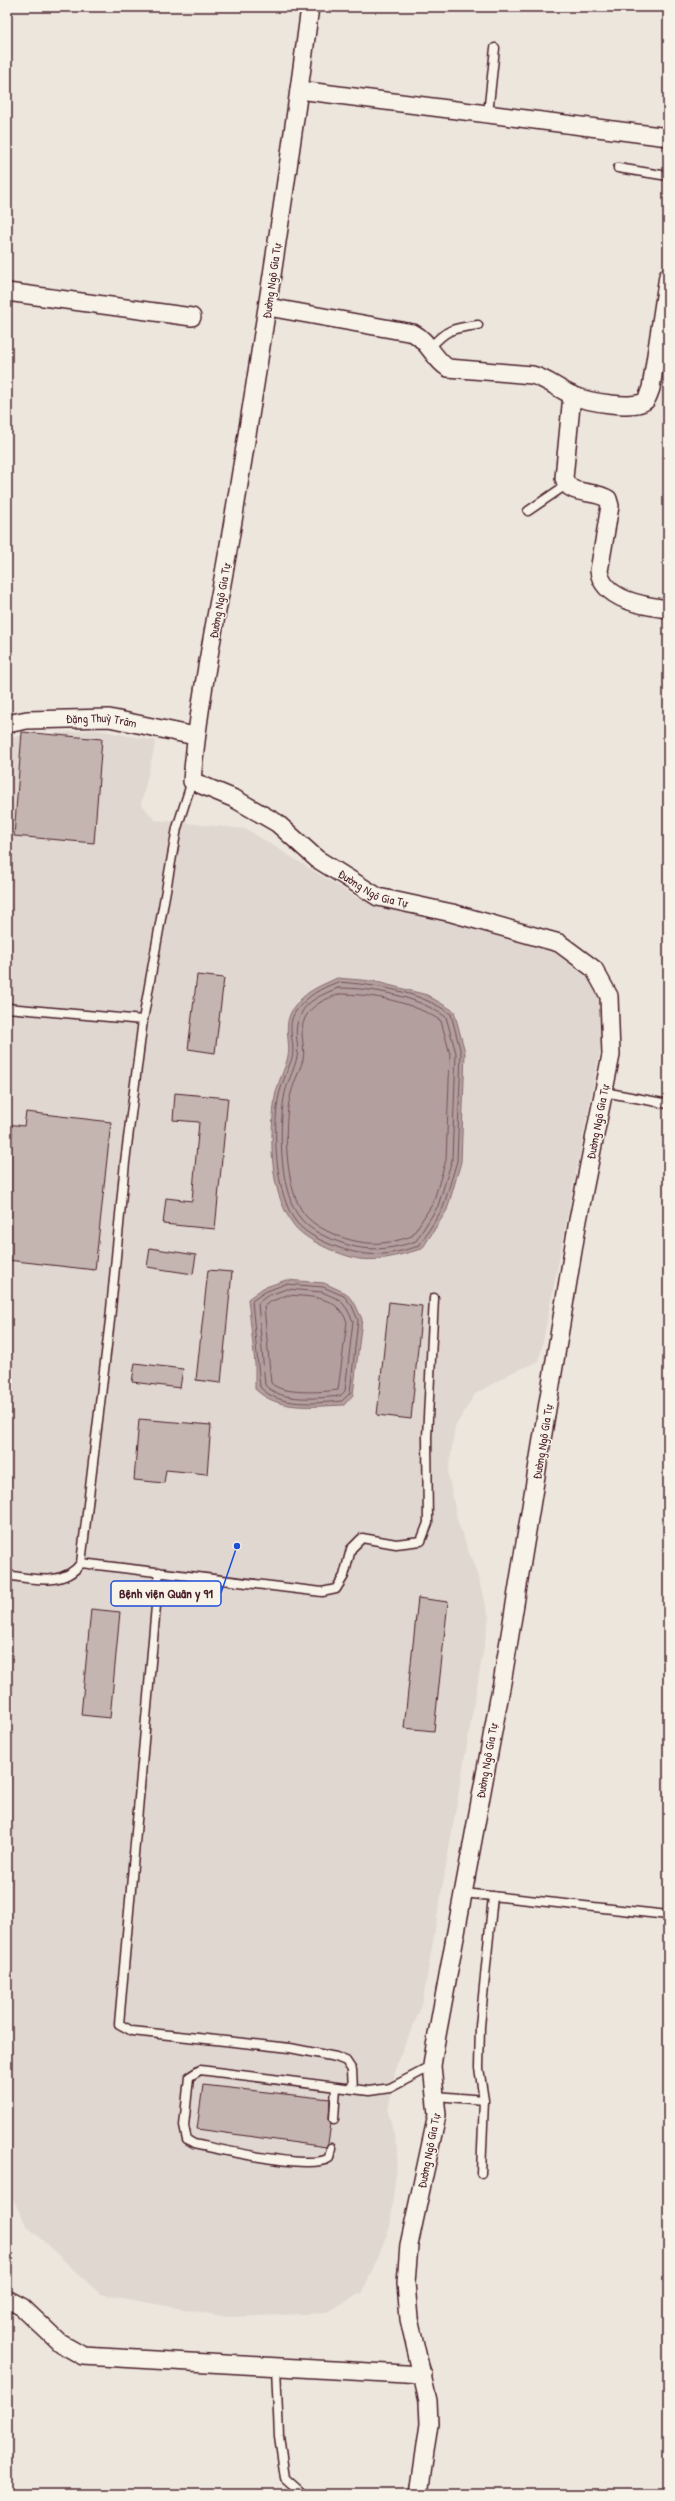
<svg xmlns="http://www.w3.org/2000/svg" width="675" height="2501" font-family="'Patrick Hand',sans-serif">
  <rect width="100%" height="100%" fill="#ece6dd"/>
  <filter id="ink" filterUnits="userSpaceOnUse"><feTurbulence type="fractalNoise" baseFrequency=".025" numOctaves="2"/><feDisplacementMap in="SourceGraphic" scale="8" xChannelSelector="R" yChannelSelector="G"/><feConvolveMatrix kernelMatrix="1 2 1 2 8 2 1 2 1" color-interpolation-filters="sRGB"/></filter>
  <g filter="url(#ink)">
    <path fill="#e0d7d0" d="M97 730 156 741 141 804 155 820 246 829 356 897 485 931 556 953 587 977 600 998 603 1035 539 1361 511 1373 475 1394 455 1427 448 1474 458 1523 475 1568 489 1617 422 2005 397 2062 388 2111 398 2152 390 2227 363 2292 325 2313 228 2317 100 2294 26 2225 7 2187V2075L13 2027 11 1962 7 1956V737Z"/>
    <path fill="#b39f9d" stroke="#896c6f" d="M337 978 373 981 427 995 454 1011 465 1052 461 1162 447 1210 422 1249C402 1254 380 1262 359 1259 339 1255 304 1240 293 1224 268 1189 270 1137 275 1097 277 1083 285 1070 288 1056 291 1042 282 1025 293 1009 305 991 318 987 337 978Z
      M286 1280 324 1283 346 1293 355 1304 362 1319 353 1395 344 1405C313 1406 279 1412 255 1389V1364L248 1299 263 1288Z"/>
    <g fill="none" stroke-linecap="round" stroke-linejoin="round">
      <path stroke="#745259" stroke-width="1" d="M338 982C377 985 418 991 451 1014L461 1053 457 1161 443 1208 419 1246C387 1256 368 1258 337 1247 323 1242 306 1234 296 1222 275 1194 272 1129 279 1095 282 1082 288 1070 292 1058 296 1043 285 1026 296 1011 307 996 321 988 338 982Z
        M338 988C374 988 416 996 446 1017L456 1053 452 1160 438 1206 416 1241C390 1250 367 1252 342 1243 327 1238 311 1231 301 1219 279 1194 279 1129 284 1098 286 1084 294 1071 297 1057 300 1043 292 1032 300 1016 306 1000 324 994 338 988Z
        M339 994C373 994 413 1002 441 1021L450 1054 446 1160 433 1203 412 1236C386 1245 367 1246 341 1237 328 1232 315 1226 305 1215 285 1191 283 1126 290 1097 293 1084 299 1072 303 1060 306 1046 298 1032 305 1018 312 1004 326 999 339 994Z
        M286 1284 323 1287 344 1296 352 1306 358 1320 350 1393 342 1401C316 1403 279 1408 260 1387L252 1301 265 1292Z
        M287 1289 322 1292 340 1300 347 1309 353 1321 345 1391 340 1396C318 1398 282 1403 265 1385L258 1303 267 1296Z
        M288 1295C313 1297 337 1296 347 1322L338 1390C322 1392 282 1395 271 1383L264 1306 270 1302Z"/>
    </g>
    <path fill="#c4b5b0" stroke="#4a1f2b" d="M22 732 102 739 94 843 14 836Z
      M197 975 224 978 215 1053 188 1049Z
      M175 1093 228 1098 215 1229 163 1224 166 1198 192 1201 199 1122 173 1120Z
      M26 1112 111 1122 95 1270 7 1260V1124L24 1126Z
      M150 1248 196 1255 193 1274 147 1267Z
      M208 1270 232 1272 221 1383 196 1380Z
      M389 1302 422 1306 411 1419 377 1415Z
      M135 1363 183 1369 180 1388 132 1382Z
      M139 1419 211 1425 207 1474 166 1470 164 1483 134 1480Z
      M418 1598 448 1602 434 1731 404 1728Z
      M91 1609 120 1612 110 1718 81 1715Z
      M203 2085 330 2099 329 2119 331 2124 328 2143 326 2147 197 2129Z"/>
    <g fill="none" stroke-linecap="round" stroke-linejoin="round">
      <defs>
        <path id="lane" d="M488 114 495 48
          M618 168 668 176
          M430 348C446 329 454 328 478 325
          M528 511 566 485
          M7 1008 143 1020
          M604 1092 668 1104
          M81 1563 322 1592 336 1589 344 1576 351 1549 362 1538 396 1544 421 1541 428 1523 427 1437 434 1298
          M159 1572 119 2024 132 2031 290 2048 336 2057 346 2061 352 2070 353 2089
          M7 1575C33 1579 64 1587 81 1563L110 1320 125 1162 143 1020 177 828 192 781
          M463 1893 668 1915
          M436 2096 484 2100
          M334 2119 336 2087
          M331 2148 329 2158C311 2171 219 2149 194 2144L187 2140 184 2126 189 2077 200 2070 369 2091 390 2088 432 2066
          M481 2173 484 2100 479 2068 480 2026 493 1896
          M276 2367 279 2436 285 2478 303 2494"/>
        <g id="street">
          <path id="s1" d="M310 7C288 179 261 350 233 521 219 607 199 693 192 781L235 799 277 823 317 859 378 897 452 913 559 943 594 969 609 996 611 1055 578 1220 503 1677 435 2046 432 2066 437 2115 409 2245 406 2283 409 2319 428 2401 429 2424 419 2494"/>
          <path d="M299 90 668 137"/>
          <path d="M7 292 192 317"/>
          <path d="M268 307 413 333C429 341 433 359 448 368L532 375C548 379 559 390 574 396 586 401 636 411 646 400 648 397 650 391 651 388L668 276"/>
          <path d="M572 395 564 478C569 497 594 489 608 499L610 506 599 571C603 600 644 606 668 609"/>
          <path id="s2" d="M7 724 27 720 109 718 195 736"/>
          <path d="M7 2299 22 2307 60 2343 83 2356 423 2375"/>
        </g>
      </defs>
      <use href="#lane" stroke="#4a1f2b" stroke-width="11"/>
      <use href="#street" stroke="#4a1f2b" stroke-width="20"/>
      <use href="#lane" stroke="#f7f3e8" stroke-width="8"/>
      <use href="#street" stroke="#f7f3e8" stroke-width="17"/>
    </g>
  </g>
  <g text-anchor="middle" stroke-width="3" stroke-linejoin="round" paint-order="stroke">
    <g font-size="12" fill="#4a1f2b" stroke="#f7f3e8">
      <text transform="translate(272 281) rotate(-82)" y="4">Đường Ngô Gia Tự</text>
      <text transform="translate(220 601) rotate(-80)" y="4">Đường Ngô Gia Tự</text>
      <text dy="4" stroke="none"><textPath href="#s2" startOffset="95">Đặng Thuỳ Trâm</textPath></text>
      <text dy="4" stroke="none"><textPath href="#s1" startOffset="996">Đường Ngô Gia Tự</textPath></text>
      <text transform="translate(598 1122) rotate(-79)" y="4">Đường Ngô Gia Tự</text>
      <text transform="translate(543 1442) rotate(-81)" y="4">Đường Ngô Gia Tự</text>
      <text transform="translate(487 1761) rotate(-80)" y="4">Đường Ngô Gia Tự</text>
      <text transform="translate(429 2151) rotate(-79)" y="4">Đường Ngô Gia Tự</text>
    </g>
  </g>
  <path fill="none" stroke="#1d4ed8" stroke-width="1.5" d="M237 1546L221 1593"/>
  <circle fill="#1d4ed8" stroke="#f7f3e8" stroke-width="1.5" cx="237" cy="1546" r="4"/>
  <rect fill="#f7f3e8" stroke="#1d4ed8" stroke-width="1.5" x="111" y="1581" width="110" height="25" rx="4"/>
  <g font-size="13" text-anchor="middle" font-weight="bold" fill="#4a1f2b">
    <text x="166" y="1598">Bệnh viện Quân y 91</text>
  </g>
  <rect width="675" height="2501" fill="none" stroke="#f7f3e8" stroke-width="24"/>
  <rect x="12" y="12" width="651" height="2477" fill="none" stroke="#4a1f2b" stroke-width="1.5" filter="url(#ink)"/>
</svg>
